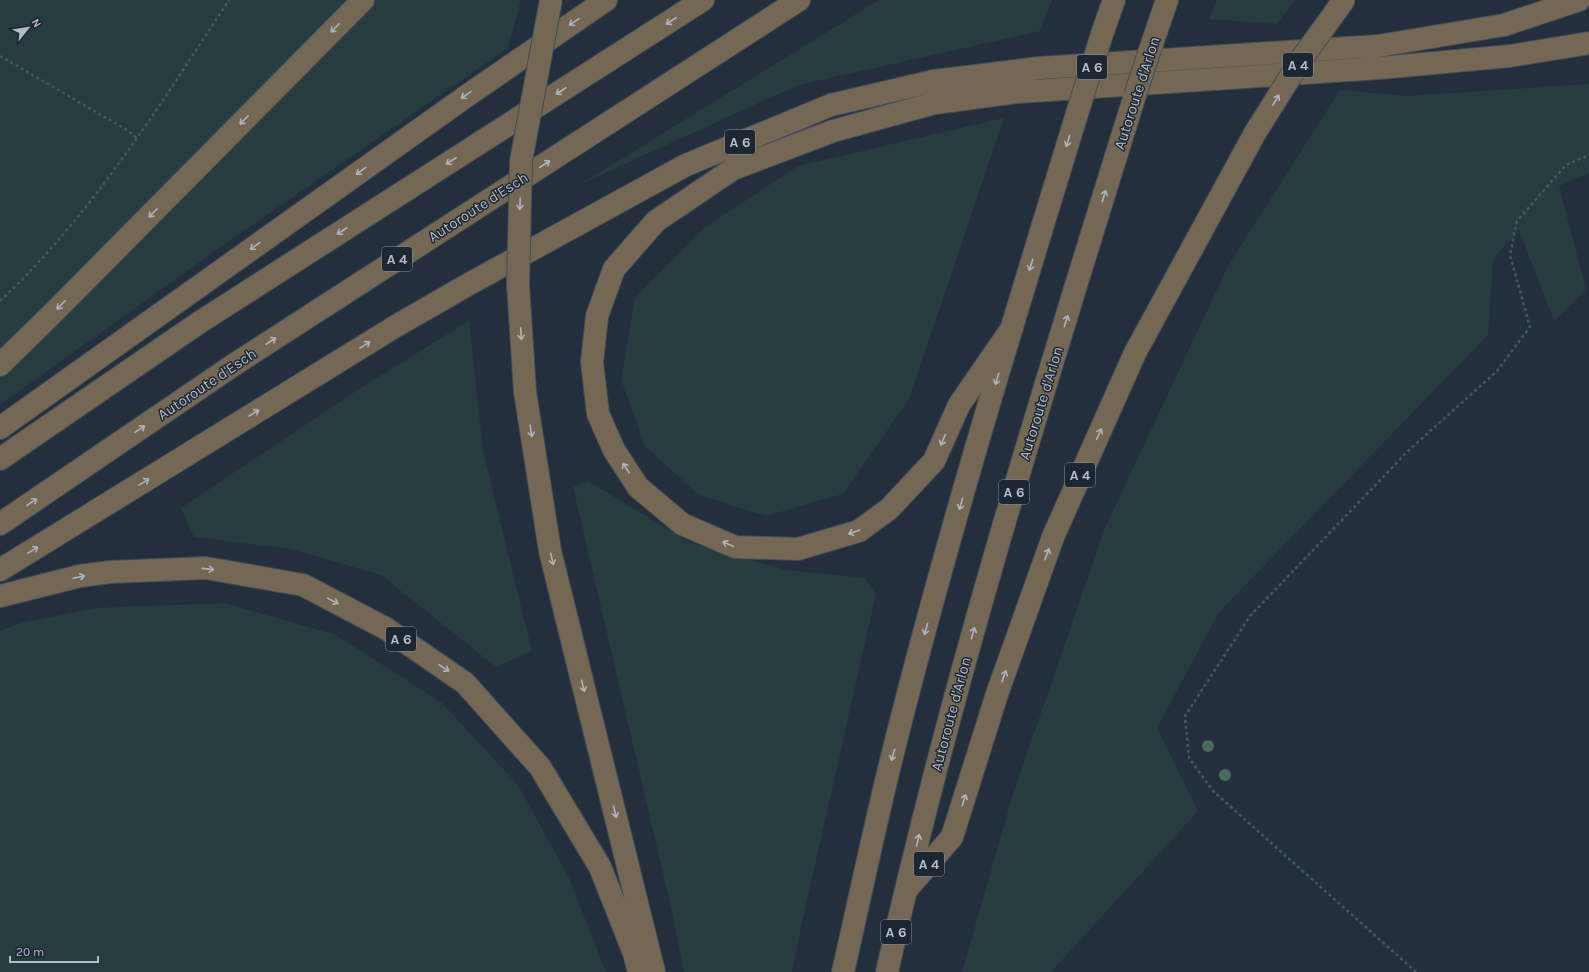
<svg xmlns="http://www.w3.org/2000/svg" width="1589" height="972" font-family="Karla,sans-serif">
  <rect width="100%" height="100%" fill="#242f3e"/>
  <path fill="#263c3f" d="M0 0H521L508 48 205 258 0 405Z
    M879 0H1052L1040 31 798 85 581 184Z
    M1217 0H1295L1277 24 1209 19Z
    M1589 84V173L1559 186 1586 289 1554 321 1519 230 1493 259 1488 335 1219 612 1157 728 1198 811 1051 972H962L1013 794 1105 528 1229 264 1340 90 1406 96Z
    M1004 118 909 399 843 494 766 516 699 495 645 446 621 380 635 298 704 228 798 166Z
    M469 321 483 451 532 651 496 667 381 575 291 549 194 537 181 508 362 387Z
    M588 481 691 543 786 570 865 578 876 594 801 927 792 972H684L672 912 573 487Z
    M224 603 336 635 442 703 518 785 569 878 606 972H0V631L24 622 95 608Z"/>
  <g fill="none" stroke-linecap="round" stroke-linejoin="round">
    <defs>
      <path id="motorway" d="M1103 31 1114 0
        M1154 38 1167 0
        M1012 328 959 405 934 461 889 509 859 531 798 549 735 547 682 524 638 487 614 450 598 414 592 362 597 316 614 269 656 221 733 169 833 131 935 103 1018 92 1380 68 1510 56 1589 43
        M0 365 57 309 363 0
        M525 392 550 551 654 972
        M0 428 468 95 606 0
        M0 459 200 322 703 0
        M0 524 235 364 799 0
        M0 570 396 326 469 284 686 165 831 105 934 81 1039 68 1378 46 1504 25 1579 0
        M0 596 80 576 110 572 206 568 303 585 385 628 465 683 540 767 600 867 634 953 639 972
        M908 888 952 837 997 694 1053 537 1135 353 1255 133
        M843 972C858 906 872 839 888 773 943 548 1012 326 1080 104
        M887 972C953 675 1045 385 1135 95"/>
    </defs>
    <use href="#motorway" stroke="#434c59" stroke-width="24"/>
    <path stroke="#44595c" stroke-width="2.5" stroke-dasharray="3 3" stroke-linecap="butt" d="M0 56 127 130 138 139
      M0 301C93 214 159 106 229 0
      M1416 972 1213 791 1189 758 1185 716 1250 616 1408 451 1497 371 1530 327 1510 255 1517 221 1566 165 1589 155"/>
    <use href="#motorway" stroke="#746855" stroke-width="22"/>
    <defs>
      <path id="motorway-bridge" d="M1135 95 1154 38
        M1080 104 1103 31
        M1255 133 1302 58 1344 0
        M525 392 518 284 521 161 551 0"/>
    </defs>
    <use href="#motorway-bridge" stroke="#434c59" stroke-width="24" stroke-linecap="butt"/>
    <use href="#motorway-bridge" stroke="#746855" stroke-width="22"/>
  </g>
  <g fill="#4b6a5d">
    <circle cx="1208" cy="746" r="6"/>
    <circle cx="1225" cy="775" r="6"/>
  </g>
  <defs><path id="oneway-shaft" d="M-6 0H5M1.5-3L5.5 0L1.5 3" fill="none" stroke-width="1.6" stroke-linecap="round" stroke-linejoin="round"/></defs>
  <g stroke="#aeb4bd">
    <use href="#oneway-shaft" transform="translate(671 21) rotate(147)"/>
    <use href="#oneway-shaft" transform="translate(574 22) rotate(146)"/>
    <use href="#oneway-shaft" transform="translate(335 28) rotate(135)"/>
    <use href="#oneway-shaft" transform="translate(561 91) rotate(147)"/>
    <use href="#oneway-shaft" transform="translate(466 95) rotate(145)"/>
    <use href="#oneway-shaft" transform="translate(1276 100) rotate(-58)"/>
    <use href="#oneway-shaft" transform="translate(244 120) rotate(135)"/>
    <use href="#oneway-shaft" transform="translate(1068 141) rotate(107)"/>
    <use href="#oneway-shaft" transform="translate(451 161) rotate(147)"/>
    <use href="#oneway-shaft" transform="translate(545 164) rotate(-33)"/>
    <use href="#oneway-shaft" transform="translate(361 171) rotate(144)"/>
    <use href="#oneway-shaft" transform="translate(1104 196) rotate(-73)"/>
    <use href="#oneway-shaft" transform="translate(520 204) rotate(92)"/>
    <use href="#oneway-shaft" transform="translate(153 213) rotate(135)"/>
    <use href="#oneway-shaft" transform="translate(342 231) rotate(147)"/>
    <use href="#oneway-shaft" transform="translate(255 246) rotate(144)"/>
    <use href="#oneway-shaft" transform="translate(1031 265) rotate(107)"/>
    <use href="#oneway-shaft" transform="translate(61 305) rotate(135)"/>
    <use href="#oneway-shaft" transform="translate(1066 321) rotate(-73)"/>
    <use href="#oneway-shaft" transform="translate(521 334) rotate(86)"/>
    <use href="#oneway-shaft" transform="translate(271 341) rotate(-33)"/>
    <use href="#oneway-shaft" transform="translate(365 345) rotate(-32)"/>
    <use href="#oneway-shaft" transform="translate(997 379) rotate(106)"/>
    <use href="#oneway-shaft" transform="translate(254 413) rotate(-32)"/>
    <use href="#oneway-shaft" transform="translate(140 429) rotate(-34)"/>
    <use href="#oneway-shaft" transform="translate(531 431) rotate(81)"/>
    <use href="#oneway-shaft" transform="translate(1099 434) rotate(-66)"/>
    <use href="#oneway-shaft" transform="translate(943 440) rotate(113)"/>
    <use href="#oneway-shaft" transform="translate(626 468) rotate(-123)"/>
    <use href="#oneway-shaft" transform="translate(144 482) rotate(-32)"/>
    <use href="#oneway-shaft" transform="translate(32 502) rotate(-34)"/>
    <use href="#oneway-shaft" transform="translate(961 504) rotate(106)"/>
    <use href="#oneway-shaft" transform="translate(854 532) rotate(160)"/>
    <use href="#oneway-shaft" transform="translate(728 544) rotate(-156)"/>
    <use href="#oneway-shaft" transform="translate(33 550) rotate(-32)"/>
    <use href="#oneway-shaft" transform="translate(1047 554) rotate(-70)"/>
    <use href="#oneway-shaft" transform="translate(552 559) rotate(76)"/>
    <use href="#oneway-shaft" transform="translate(208 569) rotate(6)"/>
    <use href="#oneway-shaft" transform="translate(79 577) rotate(-12)"/>
    <use href="#oneway-shaft" transform="translate(333 601) rotate(28)"/>
    <use href="#oneway-shaft" transform="translate(926 629) rotate(105)"/>
    <use href="#oneway-shaft" transform="translate(973 633) rotate(-75)"/>
    <use href="#oneway-shaft" transform="translate(444 668) rotate(34)"/>
    <use href="#oneway-shaft" transform="translate(1004 676) rotate(-70)"/>
    <use href="#oneway-shaft" transform="translate(583 686) rotate(76)"/>
    <use href="#oneway-shaft" transform="translate(893 755) rotate(105)"/>
    <use href="#oneway-shaft" transform="translate(964 800) rotate(-73)"/>
    <use href="#oneway-shaft" transform="translate(615 812) rotate(76)"/>
    <use href="#oneway-shaft" transform="translate(918 840) rotate(-76)"/>
  </g>
  <g text-anchor="middle" stroke-width="3" stroke-linejoin="round" paint-order="stroke">
    <g fill="#1d2633" stroke="#878f9c" stroke-width="1">
      <rect x="1283" y="53" width="30" height="24" rx="3"/>
      <rect x="1077" y="55" width="30" height="24" rx="3"/>
      <rect x="725" y="130" width="30" height="24" rx="3"/>
      <rect x="382" y="247" width="30" height="24" rx="3"/>
      <rect x="1065" y="463" width="30" height="24" rx="3"/>
      <rect x="999" y="480" width="30" height="24" rx="3"/>
      <rect x="386" y="627" width="30" height="24" rx="3"/>
      <rect x="914" y="852" width="30" height="24" rx="3"/>
      <rect x="881" y="920" width="30" height="24" rx="3"/>
    </g>
    <g font-size="14" font-weight="bold" fill="#b4bcc9">
      <text x="1298" y="70">A 4</text>
      <text x="1092" y="72">A 6</text>
      <text x="740" y="147">A 6</text>
      <text x="397" y="264">A 4</text>
      <text x="1080" y="480">A 4</text>
      <text x="1014" y="497">A 6</text>
      <text x="401" y="644">A 6</text>
      <text x="929" y="869">A 4</text>
      <text x="896" y="937">A 6</text>
    </g>
    <g font-size="15" fill="#b4bcc9" stroke="#1d2633">
      <text transform="translate(1137 93) rotate(-72)" y="5">Autoroute d'Arlon</text>
      <text transform="translate(478 207) rotate(-33)" y="5">Autoroute d'Esch</text>
      <text transform="translate(207 384) rotate(-34)" y="5">Autoroute d'Esch</text>
      <text transform="translate(1041 403) rotate(-73)" y="5">Autoroute d'Arlon</text>
      <text transform="translate(951 714) rotate(-75)" y="5">Autoroute d'Arlon</text>
    </g>
  </g>
  <g transform="translate(28 28) rotate(60)" stroke="#1d2633" stroke-width="3" paint-order="stroke">
  <path d="M0-3L7 15L0 10L-7 15Z" fill="#b4bcc9"/>
  <text y="-6" font-size="11" font-weight="bold" text-anchor="middle" fill="#b4bcc9">N</text>
  </g>
  <path d="M10 956v6h88v-6" fill="none" stroke="#b4bcc9" stroke-width="2"/>
  <text x="16" y="956" font-size="12" fill="#b4bcc9" stroke="#1d2633" stroke-width="3" paint-order="stroke">20 m</text>
</svg>
